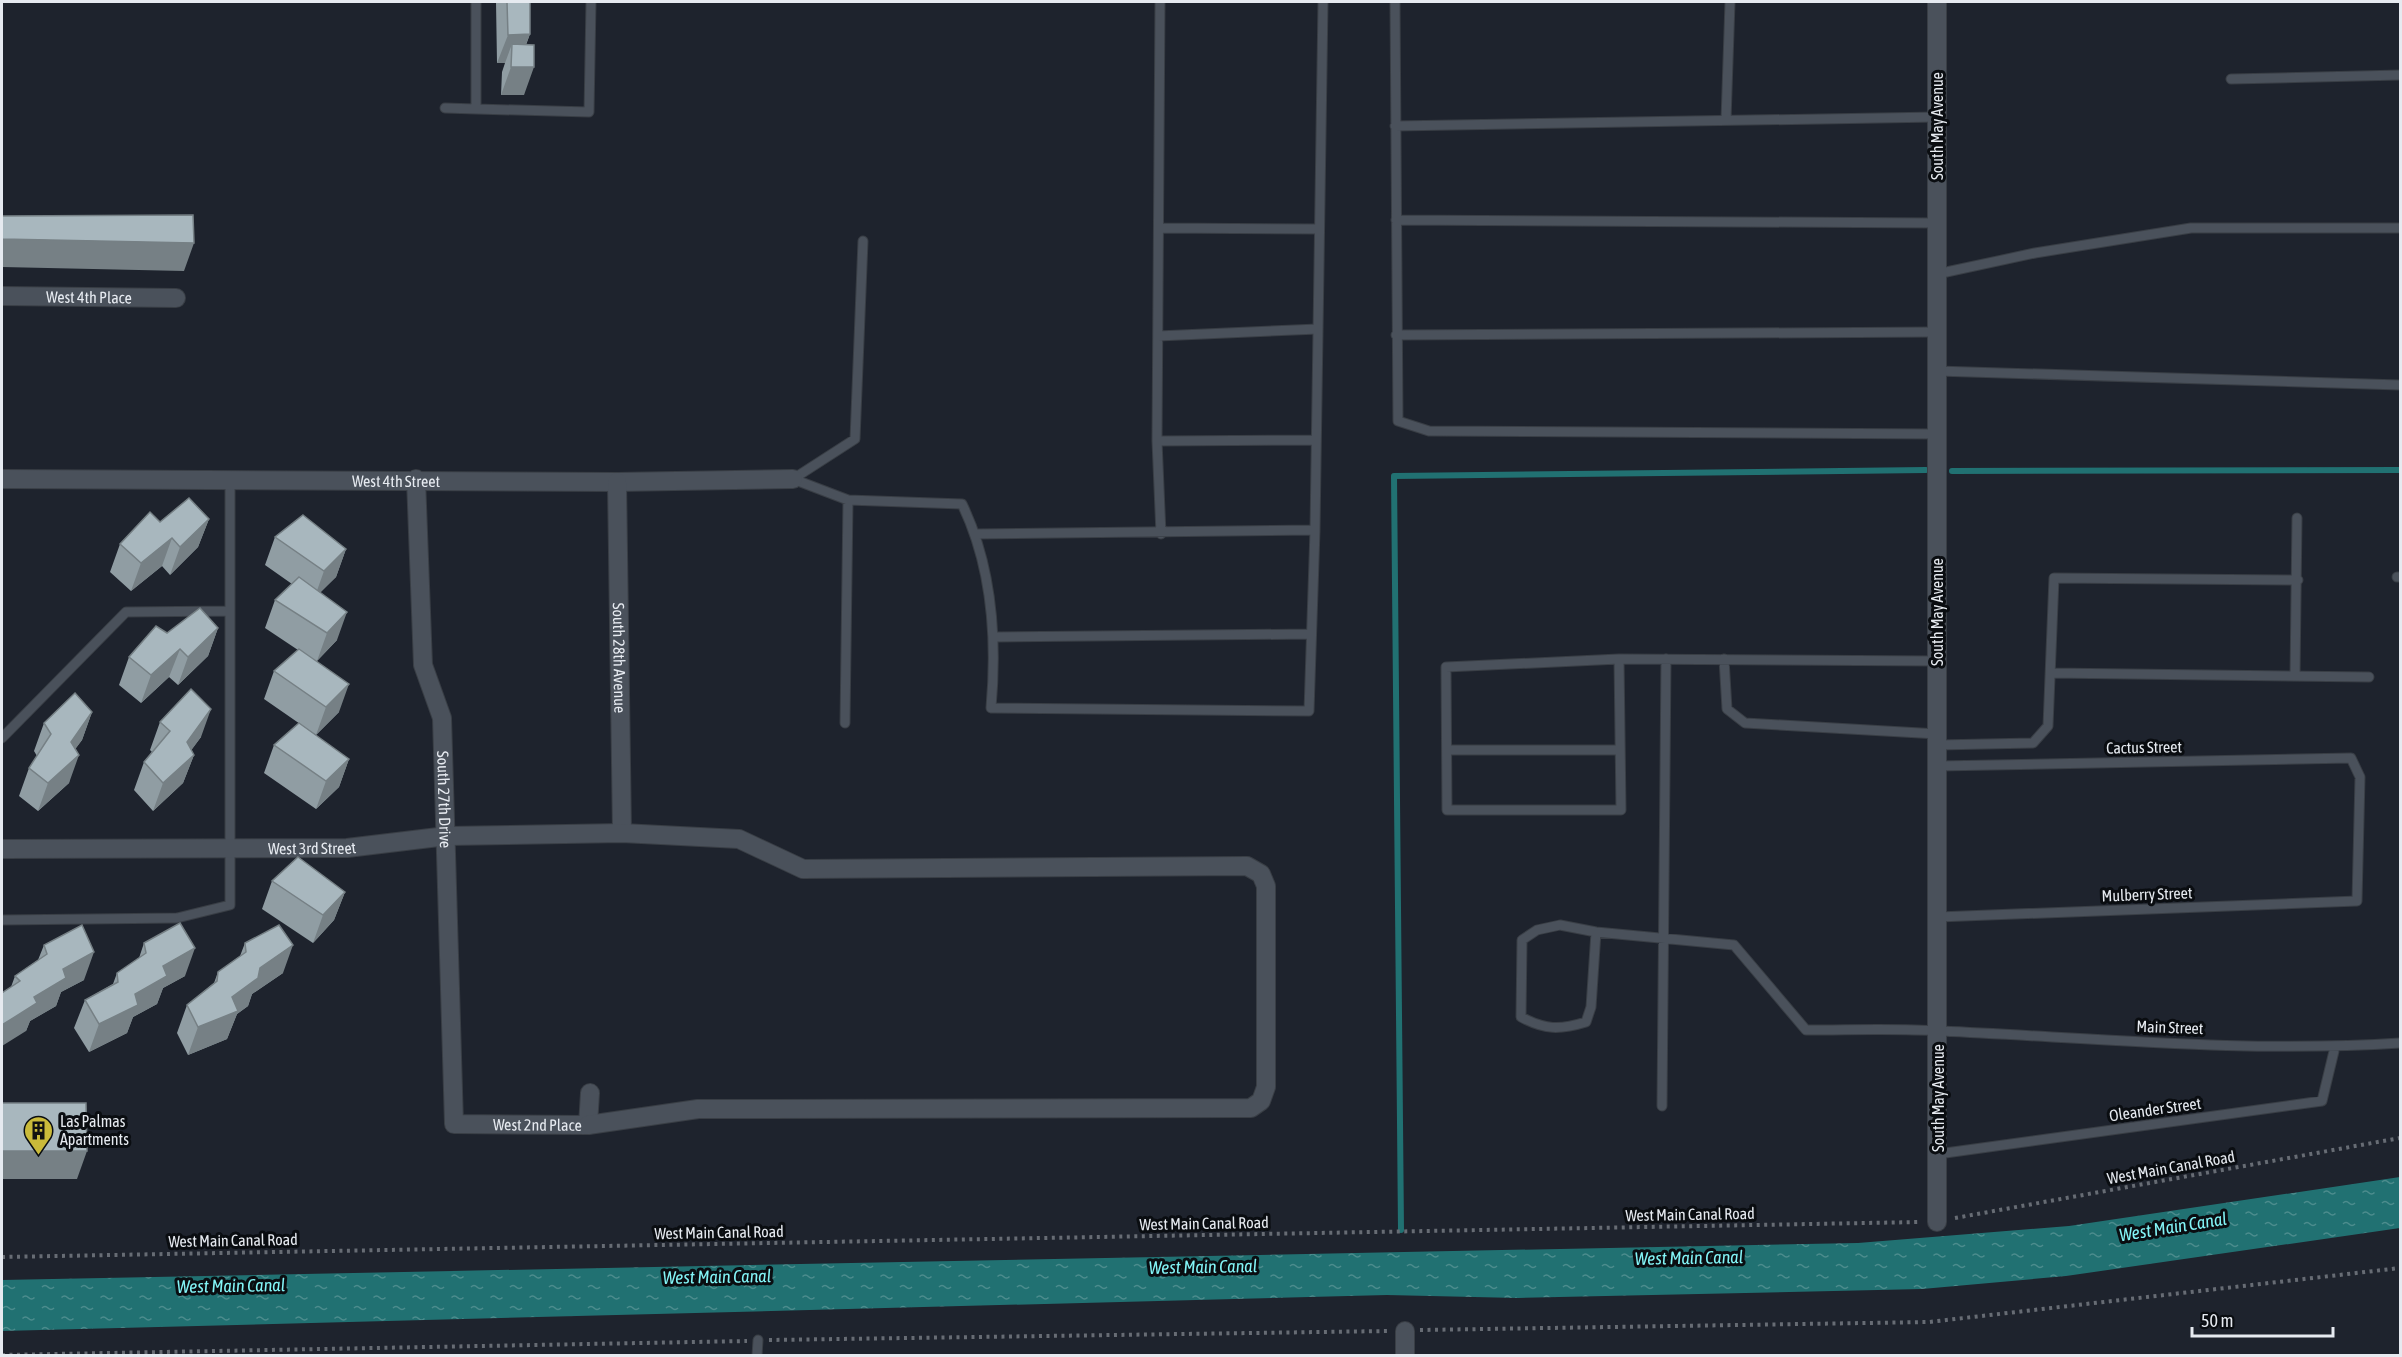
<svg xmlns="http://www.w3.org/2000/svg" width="2402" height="1357" font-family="'Asap Condensed',sans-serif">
  <defs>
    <pattern id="water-ripples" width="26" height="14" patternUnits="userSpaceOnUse" patternTransform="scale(1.5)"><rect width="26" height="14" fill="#217172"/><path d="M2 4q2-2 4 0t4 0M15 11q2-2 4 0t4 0" fill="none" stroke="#4c8c8d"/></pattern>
  </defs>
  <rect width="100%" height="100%" fill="#1e232d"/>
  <path fill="url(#water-ripples)" d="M2400 1177V1228L2066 1276 1922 1289 1518 1298 1387 1295 2 1331V1280L1858 1243 2069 1226Z"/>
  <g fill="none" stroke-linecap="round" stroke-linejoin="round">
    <path stroke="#217172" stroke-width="6" d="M1952 471 2400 470
      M1401 1230 1394 476 1926 470"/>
    <defs>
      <path id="lane" d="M476 2V109L589 112 591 2
        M1160 2 1157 441 1316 440
        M1395 2 1398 421 1429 431 1937 434
        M2231 79 2400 75
        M445 108 476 109
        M1726 120 1730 2
        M1395 126 1937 117
        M1396 220 1937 223
        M1159 228 1319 229
        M1937 274 2035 253 2191 228H2400
        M1396 335 1937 332
        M1158 336 1318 329
        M1937 371 2400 385
        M1157 441 1161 534
        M848 500 962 504C992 566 997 640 991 708L1309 711 1315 530 1323 2
        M976 534 1315 530
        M2397 577H2400
        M995 637 1311 634
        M1619 659 1621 810H1447L1446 667 1619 659 1937 661
        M1724 659 1727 709 1745 723 1938 734
        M2051 673 2369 677
        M2295 676 2297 518
        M845 723 848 500 793 479 855 439 863 241
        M2 738 126 612 230 611
        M1938 745 2033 743 2048 726 2054 578 2298 580
        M1447 750H1620
        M1938 766 2351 758 2360 777 2357 901 1938 917
        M2 920 177 918 230 905V479
        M1596 932 1591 1007 1586 1022C1560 1030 1545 1030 1521 1017L1522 940 1537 930 1560 925 1596 932 1734 945 1806 1030C1851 1030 1897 1028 1942 1031 2094 1038 2248 1053 2400 1043
        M1662 1106 1666 659
        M1938 1154 2322 1101 2335 1047
        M757 1356 758 1340"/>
      <g id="street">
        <path d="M1937 2V1222"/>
        <path id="s1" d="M2 296 176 298"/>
        <path id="s2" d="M2 479 617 482 793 479"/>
        <path id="s3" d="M416 479 423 665 442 718 454 1124 588 1125 590 1093"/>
        <path id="s4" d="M617 482 622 833"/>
        <path id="s5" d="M2 849 347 848 447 836 622 833 739 839 803 869 1247 866 1261 874 1266 886V1087L1261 1101 1251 1108 698 1109 588 1125"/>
        <path d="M1405 1356V1331"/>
      </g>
    </defs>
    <use href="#lane" stroke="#393e45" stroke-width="11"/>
    <use href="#street" stroke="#393e45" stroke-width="20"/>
    <path stroke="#676c74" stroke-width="4" stroke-dasharray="3 4.5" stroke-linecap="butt" d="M1955 1218 2400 1138
      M2 1257 1920 1222
      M1420 1330 1929 1322 2400 1268
      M769 1340 1389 1331
      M2 1355 747 1341"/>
    <use href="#lane" stroke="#4a515b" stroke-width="9"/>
    <use href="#street" stroke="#4a515b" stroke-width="18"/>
  </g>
  <path fill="#909da3" d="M496 2H530V34L526 45 524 95H501L502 72 505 63H497Z
    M209 519 198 547 170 575 162 566 131 591 110 572 120 544 160 522Z
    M275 537 346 549 336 577 320 592 337 640 317 661 339 712 316 735 264 699 274 671 298 650 265 628 275 600 292 584 265 565Z
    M218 628 208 656 178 685 169 677 141 703 119 685 129 657 167 633Z
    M92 712 82 740 75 749 69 783 38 811 19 796 29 768 37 756 34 751 44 723Z
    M160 722 201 737 191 750 194 755 183 783 153 811 134 790 144 762 152 752 150 750Z
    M274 745 349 759 339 787 316 809 264 773Z
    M272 881 345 892 334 920 313 943 262 909Z
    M144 943 185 976 163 988 157 1004 133 1017 127 1033 89 1052 74 1028 85 1000 113 984 117 973 139 958Z
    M245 943 283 973 252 994 248 1006 237 1014 227 1039 188 1055 177 1033 187 1005 214 983 218 972 240 956Z
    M44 945 84 980 61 992 56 1006 30 1021 26 1031 11 987 15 976 38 960Z"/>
  <path fill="#768085" d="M530 34 519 62 512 44 505 63H497L508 35Z
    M511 67H534L524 95H501Z
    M2 239 194 243 184 271 2 267Z
    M209 519 198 547 170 575 180 547Z
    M172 538 162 566 131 591 141 563Z
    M346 549 336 577 314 599 324 571Z
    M347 612 337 640 317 661 327 633Z
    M218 628 208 656 178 685 188 657Z
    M180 649 169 677 141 703 151 675Z
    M349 684 339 712 316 735 326 707Z
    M211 709 201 737 177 770 187 742Z
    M92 712 82 740 60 770 71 742Z
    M79 755 69 783 38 811 48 783Z
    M194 755 183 783 153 811 163 783Z
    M349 759 339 787 316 809 326 781Z
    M345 892 334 920 313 943 323 915Z
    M293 945 283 973 252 994 248 1006 237 1014 227 1039 188 1055 198 1027 232 997 260 968Z
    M195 948 185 976 163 988 157 1004 133 1017 127 1033 89 1052 99 1024 135 994 163 966Z
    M94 952 84 980 61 992 56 1006 30 1021 26 1031 2 1046V1025L34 997 63 969Z
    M2 1151H87L77 1179H2Z"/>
  <path fill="#a8b7be" stroke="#768085" stroke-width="1.5" d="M507 2H530V34L508 35Z
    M512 44 534 45V67H511Z
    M193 215 194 243 2 239V216Z
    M189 498 209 519 180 547 172 538 141 563 120 544 150 512 160 522Z
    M303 515 346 549 324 571 275 537Z
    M299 577 347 612 327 633 275 600Z
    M200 608 218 628 188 657 180 649 151 675 129 657 156 626 167 633Z
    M299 649 349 684 326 707 274 671Z
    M191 689 211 709 187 742 194 755 163 783 144 762 170 731 160 722Z
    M75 693 92 712 71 742 79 755 48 783 29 768 51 734 44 723Z
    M299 723 349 759 326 781 274 745Z
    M298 857 345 892 323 915 272 881Z
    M180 923 195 948 163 966 167 976 135 994 138 1005 99 1024 85 1000 118 982 117 973 146 953 144 943Z
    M82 925 94 952 63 969 66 978 34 997 37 1003 2 1025V993L20 981 15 976 47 954 44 945Z
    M279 925 293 945 260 968 258 978 232 997 238 1011 198 1027 187 1005 217 981 218 972 246 952 245 943Z
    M2 1103H86L87 1151H2Z"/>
  <defs>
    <symbol id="building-pin" viewBox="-11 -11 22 30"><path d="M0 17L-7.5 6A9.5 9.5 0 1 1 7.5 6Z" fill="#caba3a" stroke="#0a0d11"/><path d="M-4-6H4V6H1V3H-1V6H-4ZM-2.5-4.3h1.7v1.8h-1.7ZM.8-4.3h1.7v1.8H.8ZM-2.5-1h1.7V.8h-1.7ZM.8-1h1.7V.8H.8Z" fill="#111"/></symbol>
  </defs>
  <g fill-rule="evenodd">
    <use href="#building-pin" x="22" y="1114" width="33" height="45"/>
  </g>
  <g text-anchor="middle" stroke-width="6" stroke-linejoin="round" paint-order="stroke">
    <g font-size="16" fill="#e6eaf0" stroke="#0a0d11">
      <text transform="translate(1937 126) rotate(-90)" y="6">South May Avenue</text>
      <text dy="6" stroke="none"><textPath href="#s1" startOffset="87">West 4th Place</textPath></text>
      <text dy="6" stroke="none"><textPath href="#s2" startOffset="394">West 4th Street</textPath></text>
      <text transform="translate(1937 612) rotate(-90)" y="6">South May Avenue</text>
      <text dy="6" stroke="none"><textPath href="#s4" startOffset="176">South 28th Avenue</textPath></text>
      <text transform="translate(2144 747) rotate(-1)" y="6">Cactus Street</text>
      <text dy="6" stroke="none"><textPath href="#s3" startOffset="324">South 27th Drive</textPath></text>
      <text dy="6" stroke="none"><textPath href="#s5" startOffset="310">West 3rd Street</textPath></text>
      <text transform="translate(2147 894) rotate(-2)" y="6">Mulberry Street</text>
      <text transform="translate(2170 1027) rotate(2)" y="6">Main Street</text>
      <text transform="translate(1938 1098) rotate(-90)" y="6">South May Avenue</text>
      <text transform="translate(2155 1109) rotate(-8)" y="6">Oleander Street</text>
      <text dy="6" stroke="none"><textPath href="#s3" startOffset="732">West 2nd Place</textPath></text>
      <text transform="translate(2171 1167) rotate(-10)" y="6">West Main Canal Road</text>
      <text transform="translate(1690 1214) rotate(-1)" y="6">West Main Canal Road</text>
      <text transform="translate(1204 1223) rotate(-1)" y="6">West Main Canal Road</text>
      <text transform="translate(719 1232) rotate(-1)" y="6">West Main Canal Road</text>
      <text transform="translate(233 1240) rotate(-1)" y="6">West Main Canal Road</text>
    </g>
    <g font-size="16" fill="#e6eaf0" stroke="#0a0d11" text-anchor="start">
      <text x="60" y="1127">Las Palmas<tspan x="60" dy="18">Apartments</tspan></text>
    </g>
    <g font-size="18" font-style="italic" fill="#83f5f7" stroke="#0a0d11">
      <text transform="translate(2173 1227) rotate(-9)" y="6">West Main Canal</text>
      <text transform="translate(1689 1258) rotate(-1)" y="6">West Main Canal</text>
      <text transform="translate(1203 1267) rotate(-1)" y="6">West Main Canal</text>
      <text transform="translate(717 1277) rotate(-1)" y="6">West Main Canal</text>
      <text transform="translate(231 1286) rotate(-1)" y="6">West Main Canal</text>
    </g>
  </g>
  <rect width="2402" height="1357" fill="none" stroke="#e6eaf0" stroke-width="6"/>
  <path d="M2192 1327v9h141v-9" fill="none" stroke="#e6eaf0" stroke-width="3"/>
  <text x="2201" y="1327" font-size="18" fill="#e6eaf0" stroke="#0a0d11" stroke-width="4.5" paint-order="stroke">50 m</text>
</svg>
